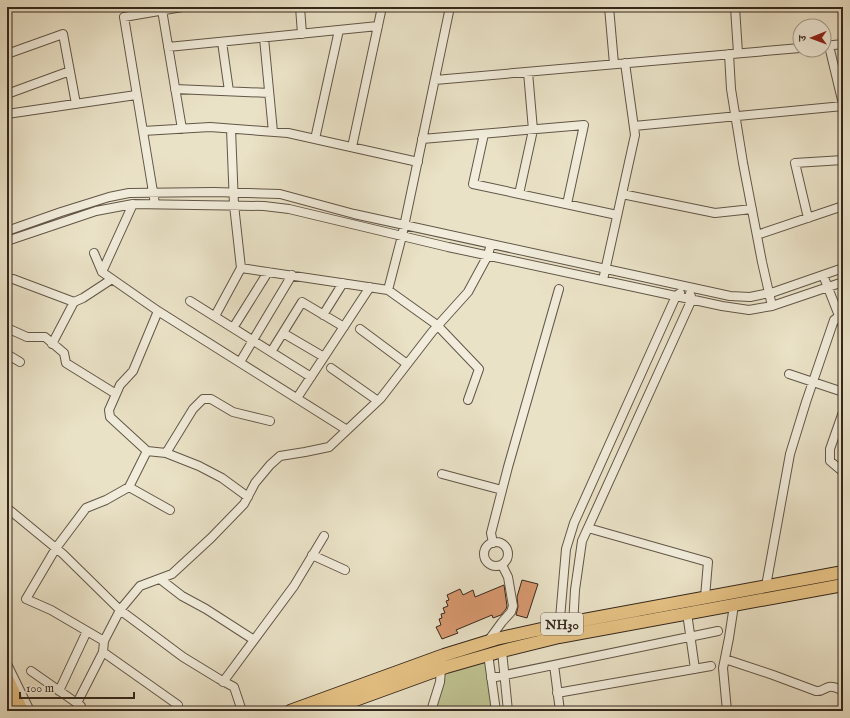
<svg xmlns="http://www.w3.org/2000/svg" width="850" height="718" font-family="'IM FELL English','Noto Serif Devanagari',serif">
  <rect width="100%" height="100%" fill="#eae2c7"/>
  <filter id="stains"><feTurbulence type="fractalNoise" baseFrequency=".005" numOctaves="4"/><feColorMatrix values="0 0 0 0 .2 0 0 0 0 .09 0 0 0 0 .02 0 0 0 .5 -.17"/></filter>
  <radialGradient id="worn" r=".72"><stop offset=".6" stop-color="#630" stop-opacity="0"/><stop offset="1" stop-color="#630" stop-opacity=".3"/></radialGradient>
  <path fill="#bfc190" stroke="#7a7456" d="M485 658 492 709 488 711H433L444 672Z"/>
  <path fill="#d99970" stroke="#34271c" d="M522 580 538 584 527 618 516 615 518 607 517 597Z
    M504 585 507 606 506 609 501 615 493 618 492 615 456 630 458 633 442 639 436 627 441 625 439 619 442 618 441 614 445 613 443 608 448 606 446 601 449 600 447 595 460 589 463 595 473 590 475 597Z"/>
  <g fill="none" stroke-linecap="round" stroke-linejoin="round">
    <defs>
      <path id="minor" d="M300 7 302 34
        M609 7 614 64
        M735 7 738 53
        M162 10 182 129
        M264 38 273 132
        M222 42 229 91
        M824 46 843 44
        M829 46 843 104
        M168 47 378 26
        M7 54 63 34 76 104
        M729 54 731 89 743 163 762 262 772 306
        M435 80 800 48
        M175 89 269 93
        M7 94 70 71
        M7 114 136 95
        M634 126 843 106
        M143 131 210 127 288 133 418 162
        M484 134 473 184 617 215
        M315 139 339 30
        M422 139 584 125 567 204
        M352 147 382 7
        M519 194 533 130 528 72
        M622 194 715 213 752 209
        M155 204 124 17 182 7
        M808 218 795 163 843 160
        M7 231 61 212 109 197 129 193 214 192 280 194 354 214 730 296 750 297 774 292 843 268
        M757 235 843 206
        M7 241 96 211 133 204 264 206 289 209 448 247 722 306 749 310 772 306 843 282
        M94 253 102 272 158 311 347 430
        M241 268 388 290 437 325 479 369 468 400
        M102 272 133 204
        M823 275 843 326
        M7 280 13 279 74 302
        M603 280 635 135 625 63
        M388 290 402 236 450 7
        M190 301 311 377
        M323 315 343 283
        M215 316 241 268 234 205 231 129
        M7 328 27 337H45L64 353 66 363 116 394
        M233 328 268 272
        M360 329 407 364
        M283 333 324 357
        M52 344 74 302 83 298 112 279
        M271 352 302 302 344 327
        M7 355 10 356 20 362
        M240 362 292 275
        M331 368 378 401
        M789 374 843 392
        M297 398 370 287
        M843 412 830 449V461L843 472
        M147 451 166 453 199 466 222 478 248 497
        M166 453 193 409 203 399H211L233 412 270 421
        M442 474 502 490
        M129 487 147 451 110 417 109 410 120 385 133 371 158 311
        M7 508 63 554 120 610 183 657 219 679 234 687 242 711
        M588 528 708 562 705 597
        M484 554a12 12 0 1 1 24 0a12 12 0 1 1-24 0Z
        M493 543 491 533 508 467 559 289
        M312 555 345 570
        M160 579 182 596 206 609 254 640
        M766 586 790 454 806 402 834 320 839 316
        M687 613 695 669
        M573 626 575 590 582 541 692 299 690 294
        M559 630 566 549 574 523 676 296 680 293
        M104 641 51 610 26 599 56 548 86 508 106 500 129 487 170 510
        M488 641 502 622 511 612 513 606 508 577 502 565
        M502 651 508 711
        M103 652 178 705
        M488 654 496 711
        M725 659 773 675 816 691C822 692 824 688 829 687 834 686 839 689 843 691
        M7 664 30 711
        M554 665 560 711
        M31 671 81 706V711
        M491 678 718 631
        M223 682 294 586 324 536
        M59 691 87 631
        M557 693 711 666
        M77 703 103 652 104 641 120 610 140 586 172 574 211 538 244 504 255 483 270 465 280 456 305 452 329 447 381 398 432 332 468 292 488 255 491 244
        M431 711 440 682 441 669
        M727 711 723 668 729 638 734 605"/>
      <path id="highway" d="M7 678 22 711
        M7 702 11 711
        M290 711 444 655 496 639 573 622 843 572
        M325 711 446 667 502 651 559 637 843 585"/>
    </defs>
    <use href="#minor" stroke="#625647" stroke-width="10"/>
    <use href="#highway" stroke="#34271c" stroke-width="14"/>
    <use href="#minor" stroke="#f1ecdb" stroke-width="8"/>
    <use href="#highway" stroke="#e5c184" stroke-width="12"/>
  </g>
  <g text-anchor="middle" stroke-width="3" stroke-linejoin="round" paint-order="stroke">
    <rect fill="#f1ecdb" stroke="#6d6255" stroke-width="1" x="541" y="613" width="42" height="22" rx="3"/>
    <g font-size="13" font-weight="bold" fill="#34271c">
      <text x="562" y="629">NH30</text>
    </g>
  </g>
  <rect width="850" height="718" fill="none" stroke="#eae2c7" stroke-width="24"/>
  <rect x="8" y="8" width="834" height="702" fill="none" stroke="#34271c" stroke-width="2"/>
  <rect x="12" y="12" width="826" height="694" fill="none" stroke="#34271c"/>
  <g transform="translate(812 38) rotate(269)"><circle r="19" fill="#f1ecdb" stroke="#a59d8f"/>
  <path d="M0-3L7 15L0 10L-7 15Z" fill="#8f2418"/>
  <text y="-6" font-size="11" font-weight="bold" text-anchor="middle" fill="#34271c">उ</text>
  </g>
  <path d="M20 692v6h114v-6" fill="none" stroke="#34271c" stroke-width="2"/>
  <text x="26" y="692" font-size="12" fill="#34271c" stroke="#f1ecdb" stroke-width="3" paint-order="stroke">100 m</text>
  <rect width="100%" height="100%" filter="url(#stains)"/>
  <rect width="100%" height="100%" fill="url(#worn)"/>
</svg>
